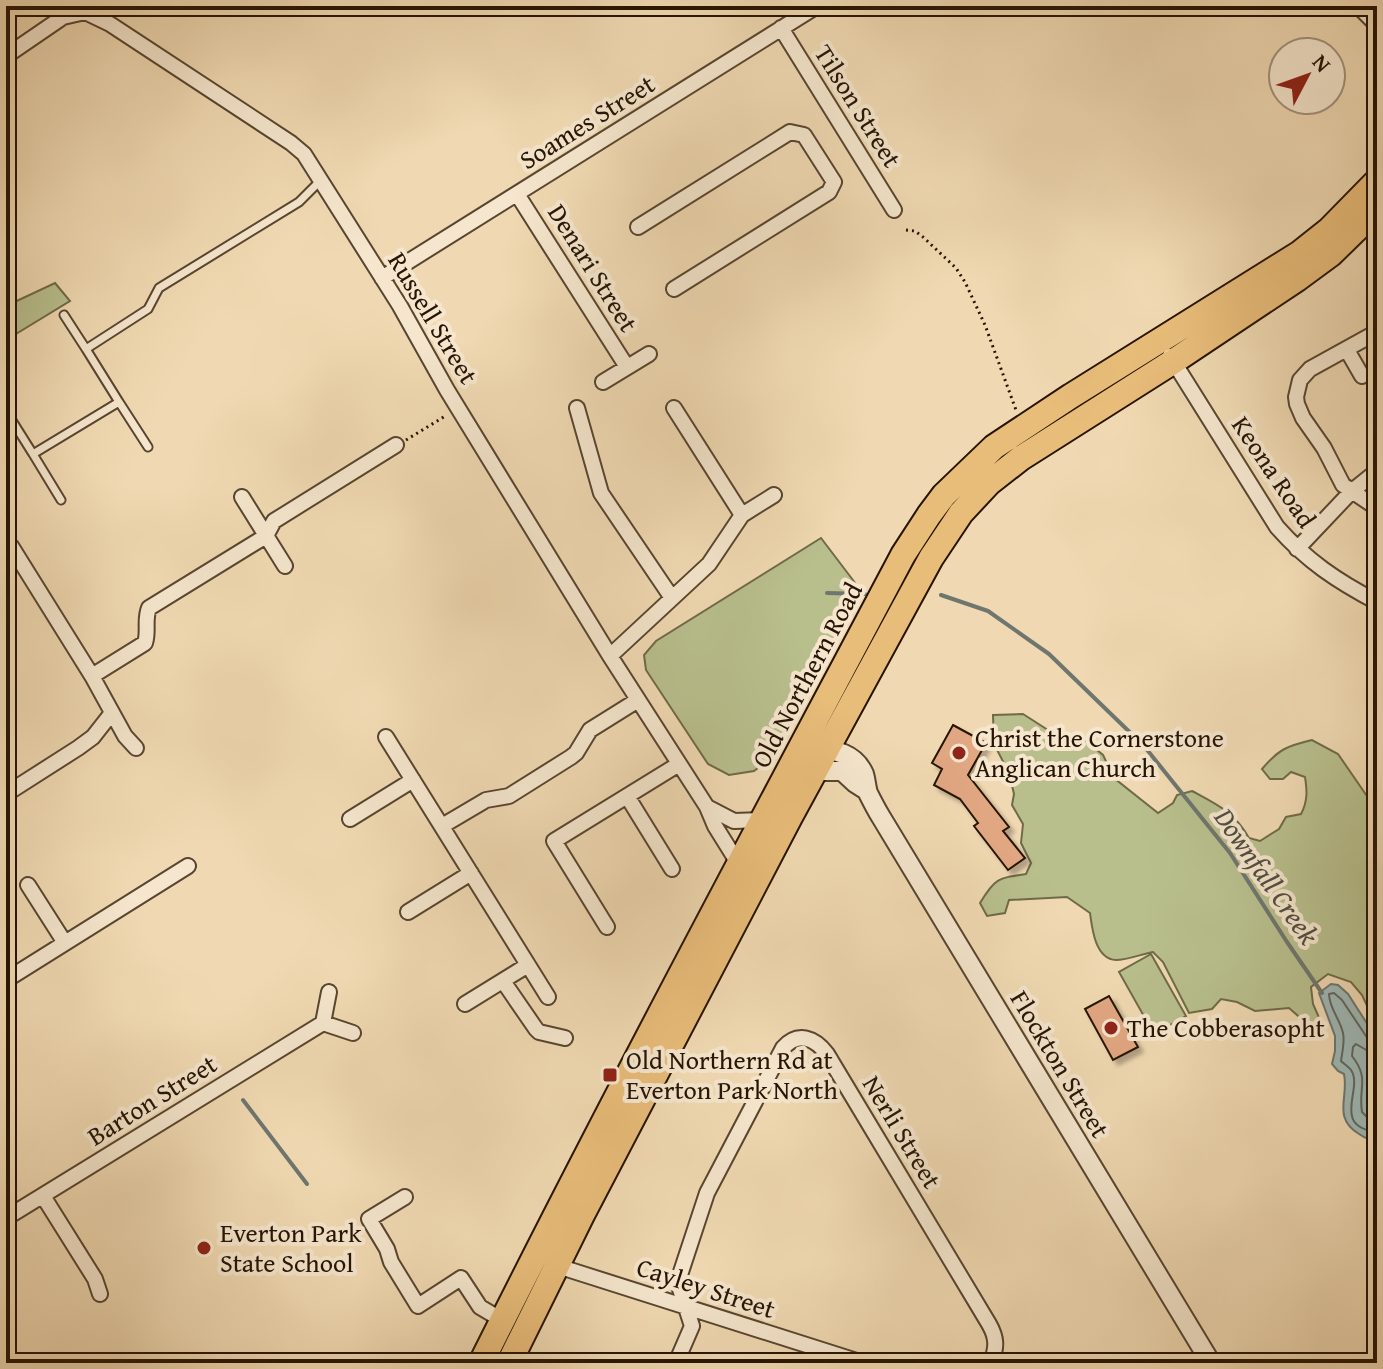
<svg xmlns="http://www.w3.org/2000/svg" width="1383" height="1369" font-family="'Gentium Book Plus',serif">
  <defs>
    <filter id="shadow"><feDropShadow dx="5" dy="5" stdDeviation="2" flood-color="#0004"/></filter>
  </defs>
  <rect width="100%" height="100%" fill="#f0d9b2"/>
  <filter id="stains"><feTurbulence type="fractalNoise" baseFrequency=".0025" numOctaves="4"/><feColorMatrix values="0 0 0 0 .2 0 0 0 0 .09 0 0 0 0 .02 0 0 0 .5 -.17"/></filter>
  <radialGradient id="worn" r=".72"><stop offset=".6" stop-color="#630" stop-opacity="0"/><stop offset="1" stop-color="#630" stop-opacity=".3"/></radialGradient>
  <path fill="#b8bf8d" stroke="#6f6a48" stroke-width="2" d="M55 283 70 301 6 340V323L13 318 6 313V306Z
    M821 538 859 588 776 754 754 771 729 775 708 764 646 670 644 655 656 641Z
    M1023 714 1062 739 1081 737 1103 755 1114 778 1158 813 1173 803 1177 795 1192 791C1218 805 1234 812 1249 838L1260 841 1279 829 1286 817 1301 814C1308 801 1307 790 1305 777L1291 772 1283 779H1270L1262 769C1279 749 1287 746 1312 740L1338 754 1369 799 1370 812 1377 817V1027L1362 995 1351 982 1328 974 1311 987 1313 1004 1321 1022 1313 1029 1289 1008 1255 1011 1237 1002 1221 999 1212 1009 1189 1013 1163 962 1153 952C1142 954 1127 960 1116 960 1095 959 1092 928 1090 913L1067 897 1009 900 1005 913 987 916 980 903C995 878 998 878 1026 874L1031 863 1021 843 1023 824 1012 805 1014 794 1009 773 994 744 993 715Z
    M1151 954 1186 1016 1154 1034 1119 972Z"/>
  <path fill="#9eb8b6" stroke="#6e766f" stroke-width="2" d="M1331 984 1338 985 1348 994 1377 1039V1140C1369 1140 1365 1138 1359 1134 1332 1117 1349 1098 1344 1074L1338 1071 1332 1064 1335 1051V1036L1319 993Z"/>
  <g fill="none" stroke-linecap="round" stroke-linejoin="round">
    <path stroke="#62665d" stroke-width="2" d="M1377 1042 1368 1039 1342 1000 1334 993 1329 994C1329 1008 1340 1019 1343 1033 1345 1042 1342 1053 1341 1061 1344 1064 1348 1066 1351 1070 1364 1089 1330 1126 1377 1132
      M1377 1052 1368 1051 1356 1044 1353 1047 1352 1056C1370 1079 1358 1087 1362 1112L1370 1120 1377 1122"/>
    <path stroke="#6e766f" stroke-width="4" d="M827 593 865 594
      M941 595 988 611 1049 654 1144 746 1230 853 1287 942 1322 993
      M243 1100 307 1184
      M1377 1221 1370 1253V1268L1377 1299"/>
  </g>
  <path fill="#e1a782" stroke="#261404" stroke-width="2" filter="url(#shadow)" d="M953 725 986 743 968 775 1009 827 1003 831 1025 858 1008 870 974 826 978 823 960 799 934 785 942 769 932 763Z
    M1109 996 1138 1047 1113 1060 1085 1009Z"/>
  <g fill="none" stroke-linecap="round" stroke-linejoin="round">
    <defs>
      <path id="service" d="M1353 6 1377 30
        M64 315 86 349
        M119 402 148 447
        M6 411 33 454 119 402 86 349 148 309 159 288 299 202 320 181
        M33 454 61 500"/>
      <path id="minor" d="M781 28 894 210
        M6 56 63 17 85 12 110 24 291 143 304 154 400 306 447 390 610 656 707 807 715 826 738 863
        M517 194 627 367
        M638 227 790 132 804 135 834 182 829 192 674 289
        M382 278 817 6
        M1377 332 1310 369 1300 380 1296 397 1297 404 1303 418 1324 448 1343 485 1377 508
        M1347 350 1362 376
        M1170 356 1277 527C1307 561 1337 581 1377 602
        M603 382 649 354
        M577 408 601 493 672 598
        M674 408 742 515
        M242 497 285 566
        M11 546 92 676 125 736 136 748
        M1297 549 1351 492 1377 471
        M610 656 709 564 742 515 774 495
        M92 676 145 643C149 631 144 620 149 608L266 536 274 521 396 445
        M386 737 548 997
        M6 794 78 748 93 737 111 714
        M627 796 672 869
        M707 807 734 821 762 820
        M350 819 413 780
        M442 826 486 800 509 796 571 757 576 753 590 730 638 700
        M28 885 65 943
        M408 912 471 873
        M607 927 554 841 679 764
        M6 980 188 866
        M503 981 536 1029 539 1032 565 1038
        M329 992 323 1023 353 1033
        M465 1004 528 965
        M43 1196 95 1279 100 1294
        M405 1197 369 1219 387 1249 391 1262 418 1306 461 1278 480 1307 502 1320
        M6 1218 323 1023
        M552 1262 567 1269 863 1363
        M676 1363 692 1326 679 1286V1278L707 1193 783 1048C798 1031 815 1038 827 1054L989 1324C997 1338 997 1347 991 1363"/>
      <path id="tertiary" d="M815 751C835 748 855 754 864 774 866 780 866 787 868 793 872 801 876 809 881 817L1211 1363
        M816 771H842L855 783 866 790"/>
      <path id="trunk" d="M481 1363C617 1091 761 823 903 555L929 515 944 495 994 447 1071 396 1300 253 1329 230 1377 181
        M509 1363 582 1215 790 817 931 558 961 513 989 483 1021 458 1174 361 1297 279 1331 254 1377 209"/>
    </defs>
    <use href="#service" stroke="#584530" stroke-width="11"/>
    <use href="#minor" stroke="#584530" stroke-width="18"/>
    <use href="#tertiary" stroke="#584530" stroke-width="22"/>
    <use href="#trunk" stroke="#261404" stroke-width="28"/>
    <path stroke="#261404" stroke-width="3" stroke-dasharray="2 4" stroke-linecap="butt" d="M906 230 915 231 923 237 956 268 965 282 985 325 1016 410
      M1370 385 1377 391
      M406 440 447 415
      M6 516 16 534"/>
    <use href="#service" stroke="#f5e6cd" stroke-width="7"/>
    <use href="#minor" stroke="#f5e6cd" stroke-width="14"/>
    <use href="#tertiary" stroke="#f5e6cd" stroke-width="18"/>
    <use href="#trunk" stroke="#e8bc79" stroke-width="24"/>
  </g>
  <g fill="#8f2418" stroke="#f5e6cd" stroke-width="3">
    <circle cx="959" cy="753" r="8"/>
    <circle cx="1111" cy="1028" r="8"/>
    <rect x="602" y="1067" width="16" height="16" rx="4"/>
    <circle cx="204" cy="1248" r="8"/>
  </g>
  <g text-anchor="middle" stroke-width="8" stroke-linejoin="round" paint-order="stroke">
    <g font-size="26" fill="#261404" stroke="#f5e6cd">
      <text transform="translate(858 106) rotate(58)" y="9">Tilson Street</text>
      <text transform="translate(587 122) rotate(-32)" y="9">Soames Street</text>
      <text transform="translate(593 268) rotate(58)" y="9">Denari Street</text>
      <text transform="translate(433 318) rotate(59)" y="9">Russell Street</text>
      <text transform="translate(1274 472) rotate(56)" y="9">Keona Road</text>
      <text transform="translate(807 675) rotate(-62)" y="9">Old Northern Road</text>
      <text transform="translate(1060 1064) rotate(59)" y="9">Flockton Street</text>
      <text transform="translate(152 1100) rotate(-32)" y="9">Barton Street</text>
      <text transform="translate(902 1132) rotate(59)" y="9">Nerli Street</text>
      <text transform="translate(706 1288) rotate(18)" y="9">Cayley Street</text>
    </g>
    <g font-size="26" fill="#261404" stroke="#f5e6cd" text-anchor="start">
      <text x="975" y="747">Christ the Cornerstone<tspan x="975" dy="30">Anglican Church</tspan></text>
      <text x="1127" y="1037">The Cobberasopht</text>
      <text x="626" y="1069">Old Northern Rd at<tspan x="626" dy="30">Everton Park North</tspan></text>
      <text x="220" y="1242">Everton Park<tspan x="220" dy="30">State School</tspan></text>
    </g>
    <g font-size="28" font-style="italic" fill="#504d42" stroke="#f5e6cd">
      <text transform="translate(1267 876) rotate(55)" y="10">Downfall Creek</text>
    </g>
  </g>
  <rect width="1383" height="1369" fill="none" stroke="#f0d9b2" stroke-width="32"/>
  <rect x="8" y="8" width="1367" height="1353" fill="none" stroke="#261404" stroke-width="4"/>
  <rect x="16" y="16" width="1351" height="1337" fill="none" stroke="#261404" stroke-width="2"/>
  <g transform="translate(1307 76) rotate(49)"><circle r="38" fill="#f5e6cd" stroke="#a2927d" stroke-width="2"/>
  <path d="M0-6L14 30L0 20L-14 30Z" fill="#8f2418"/>
  <text y="-12" font-size="22" font-weight="bold" text-anchor="middle" fill="#261404">N</text>
  </g>
  <rect width="100%" height="100%" filter="url(#stains)"/>
  <rect width="100%" height="100%" fill="url(#worn)"/>
</svg>
